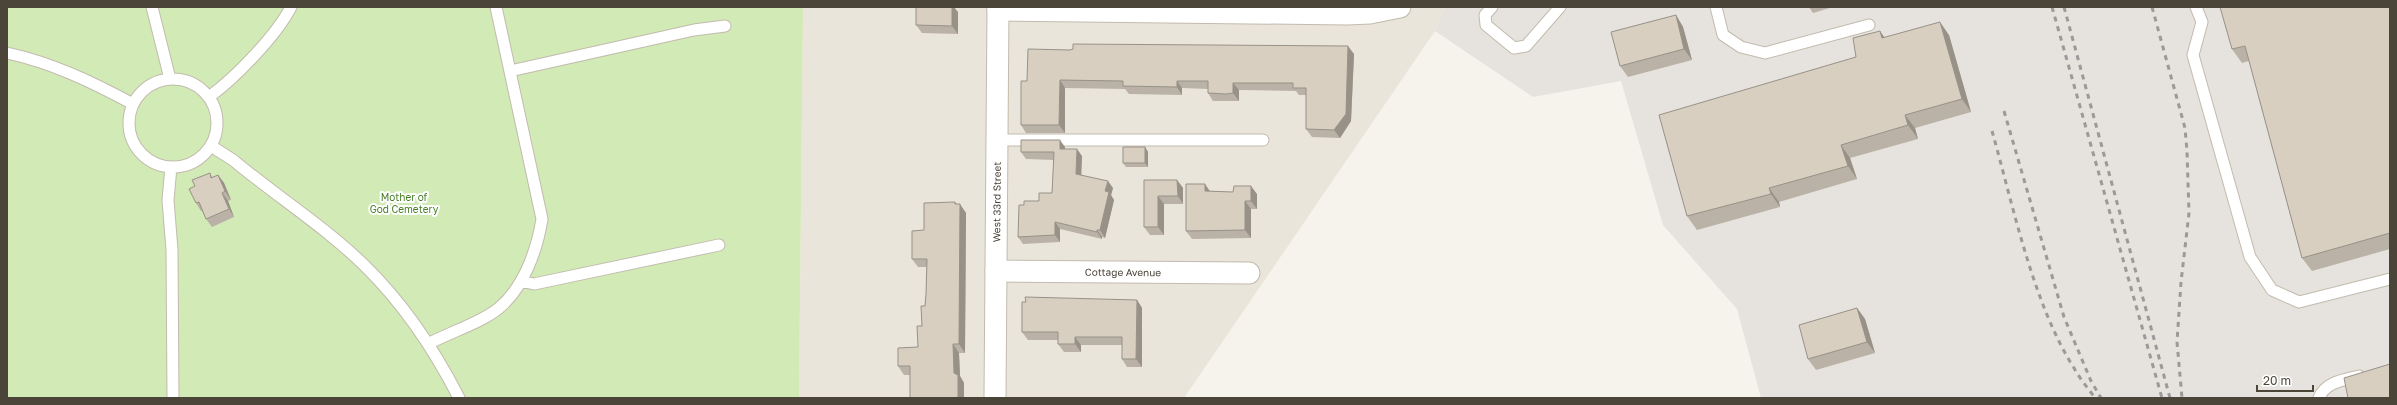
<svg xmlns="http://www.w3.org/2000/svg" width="2397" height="405" font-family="'Golos Text',sans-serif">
  <rect width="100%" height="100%" fill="#f6f3ec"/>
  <path fill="#eae5da" d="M803 7H1445L1435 31 1184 398H799Z"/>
  <path fill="#e6e2dd" d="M1445 7H2390V398H1761L1737 309 1663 225 1621 81 1533 97 1435 31Z"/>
  <path fill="#d2eab5" d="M7 7H803L799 398H7Z"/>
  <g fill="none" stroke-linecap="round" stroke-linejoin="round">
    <defs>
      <path id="lane" d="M152 7 170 79
        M1492 7 1485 15 1486 25 1514 48 1526 46 1560 7
        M1716 7 1723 35 1741 47 1765 53 1869 25
        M2196 7 2202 22 2193 55 2250 257 2272 290 2299 302 2390 279
        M7 53C53 63 92 82 133 104
        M510 71 694 30 725 26
        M129 123a44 44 0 1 1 88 0a44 44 0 1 1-88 0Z
        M209 97C235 78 276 36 291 7
        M997 140H1263
        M211 146 233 160C276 196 324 226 364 265 403 303 434 349 459 398
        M171 167 168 200 172 250 173 398
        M521 281 534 284 719 245
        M428 344C450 332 481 323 499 308 524 287 537 250 542 219L496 7
        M2319 398C2325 382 2344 380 2359 376"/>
      <g id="street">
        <path d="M998 10 1347 14 1370 13 1400 7"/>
        <path id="s1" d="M996 271 1249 273"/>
        <path id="s2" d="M995 398 998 7"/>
      </g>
    </defs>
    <use href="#lane" stroke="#c2bbae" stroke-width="13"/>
    <use href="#street" stroke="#c2bbae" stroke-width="23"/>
    <use href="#lane" stroke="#fff" stroke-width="11"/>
    <use href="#street" stroke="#fff" stroke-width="21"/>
    <path stroke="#9a9a9a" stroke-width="3" stroke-dasharray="5 5" stroke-linecap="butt" d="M2052 7 2162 398
      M2064 7 2170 398
      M2152 7 2185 128 2187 151 2189 213 2181 282 2177 342 2182 398
      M2004 111 2064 317 2091 381 2101 398
      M1992 131C2013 205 2033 304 2074 368 2080 379 2088 388 2095 398"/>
  </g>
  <path fill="#bab2a6" d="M1809 7H1833L1813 13Z
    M2390 7V249L2312 271 2302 258 2249 61 2242 63 2232 49Z
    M958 12V34L922 33 916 25Z
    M1676 15 1683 27 1692 60 1628 77 1620 66Z
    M1880 31 1884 38 1949 35 1971 112 1915 128 1918 139 1850 158 1857 179 1779 202 1780 207 1697 230 1687 216 1856 57Z
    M1354 54 1351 121 1340 138 1312 137 1306 129V95H1299L1296 91 1239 90V101H1213L1208 93V89L1182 88V95L1129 94 1125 89 1065 88V133H1026L1021 125 1027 81Z
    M1065 147V149L1082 156 1081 175 1113 188 1111 195 1114 200 1105 238 1102 237V239L1060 229V242L1023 244 1018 237 1024 205 1039 201 1052 193 1054 160 1026 159 1021 152Z
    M1145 147 1148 152V167H1126L1123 163Z
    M210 173 212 177 218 175 224 183 231 200 228 201 234 217 212 227 206 219 202 211H201L196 203Z
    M1144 180H1177L1183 188V204H1164V235H1150L1144 227Z
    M1205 184 1210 191 1257 194V209H1251V238L1192 239 1186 231Z
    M955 202 956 204 966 213 965 353H959L960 376 964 383V398H910V375H904L898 366 918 347 925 306 926 294 927 267H918L912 259 924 230Z
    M1137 300 1142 308V367H1127L1122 359V345H1081V352H1064L1058 344V340H1028L1022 332Z
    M1857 308 1865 319 1875 353 1816 370 1808 359Z"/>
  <path fill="#979187" d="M952 7H954L958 12V34L952 26Z
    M1676 15 1683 27 1692 60 1684 49Z
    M1940 22 1949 35 1971 112 1962 99Z
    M1880 31 1889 44 1882 38Z
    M1348 46 1354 54 1351 121 1340 138 1334 130Z
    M1060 80 1065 88V133L1059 125Z
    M1177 81 1182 88V95L1177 87Z
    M1233 83 1239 90V101L1233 93Z
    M1905 115 1915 128 1918 139 1908 125Z
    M1060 140 1065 147V156L1060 149Z
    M1841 145 1850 158 1857 179 1848 166Z
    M1145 147 1148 152V167L1145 163Z
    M1077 149 1082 156 1081 181 1076 174Z
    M218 175 224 183 231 200 225 191Z
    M1177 180 1183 188V204L1178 196Z
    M1108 181 1113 188 1111 195 1114 200 1105 238 1100 230 1105 191Z
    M1205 184 1210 192 1205 191Z
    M1251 186 1257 194V209L1251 201Z
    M1769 188 1779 202 1780 207 1771 194Z
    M222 193 228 201 234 217 229 209Z
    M1158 196 1164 204V235L1158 227Z
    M1245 201 1251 209V238L1245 230Z
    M955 202 960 210V204L966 213 965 353 959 344Z
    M1055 222 1060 229V242L1055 235Z
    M1097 230 1102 237V239L1097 232Z
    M1137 300 1142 308V367L1136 359Z
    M1857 308 1865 319 1875 353 1867 342Z
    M1075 337 1081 345V352L1075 344Z
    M953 344 959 353 960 376 964 383V398H958L954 373Z"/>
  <path fill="#d8cfc1" stroke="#979187" d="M916 7H952V26L916 25Z
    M2220 7H2390V233L2302 258 2245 46 2232 49Z
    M1676 15 1684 49 1620 66 1611 32Z
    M1940 22 1962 99 1905 115 1908 125 1841 145 1848 166 1769 188 1771 194 1687 216 1659 115 1856 57 1853 38 1880 31 1882 38Z
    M1073 44 1348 46 1346 114 1334 130 1306 129V88H1293V83H1233V93L1226 94 1208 93V81H1177V87L1123 86V81L1060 80 1059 125H1021V81H1027L1028 49 1070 50 1073 49Z
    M1021 140H1060V149H1077L1076 174 1108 181 1105 191 1109 192 1100 230H1097V232L1055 222V235L1018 237 1019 205H1024V201H1039V193H1052L1054 152H1021Z
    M1123 147H1145V163H1123Z
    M210 173 211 178 218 175 225 191 222 193 229 209 206 219 199 202 196 203 189 189 195 186 192 180Z
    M1144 180H1177L1178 196H1158V227H1144Z
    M1186 184H1205V191L1233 192 1234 186H1251V201H1245V230L1186 231Z
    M955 202V204H960L959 344H953L954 373 958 375V398H910V366H898V348L918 347 917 326H922L921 306H925L926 294 927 259H912V231L924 230V203Z
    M1025 297 1137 300 1136 359H1122V337H1075V344H1058V332H1022V302H1026Z
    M1857 308 1867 342 1808 359 1799 325Z
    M2390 364V398H2348L2344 378Z"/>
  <g text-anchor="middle" stroke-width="4" stroke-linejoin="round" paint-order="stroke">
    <g font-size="10" fill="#4a7f2a" stroke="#fff">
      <text x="404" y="201">Mother of<tspan x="404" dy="12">God Cemetery</tspan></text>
    </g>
    <g font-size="10" fill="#4b4439" stroke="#fff">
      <text dy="4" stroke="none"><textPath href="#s2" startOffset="196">West 33rd Street</textPath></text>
      <text dy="4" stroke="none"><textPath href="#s1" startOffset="127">Cottage Avenue</textPath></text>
    </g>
  </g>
  <rect width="2397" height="405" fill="none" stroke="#4b4439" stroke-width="16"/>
  <path d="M2257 385v6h56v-6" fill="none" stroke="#4b4439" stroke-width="2"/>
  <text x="2263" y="385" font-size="12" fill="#4b4439" stroke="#ffffff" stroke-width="3" paint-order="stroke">20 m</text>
</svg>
